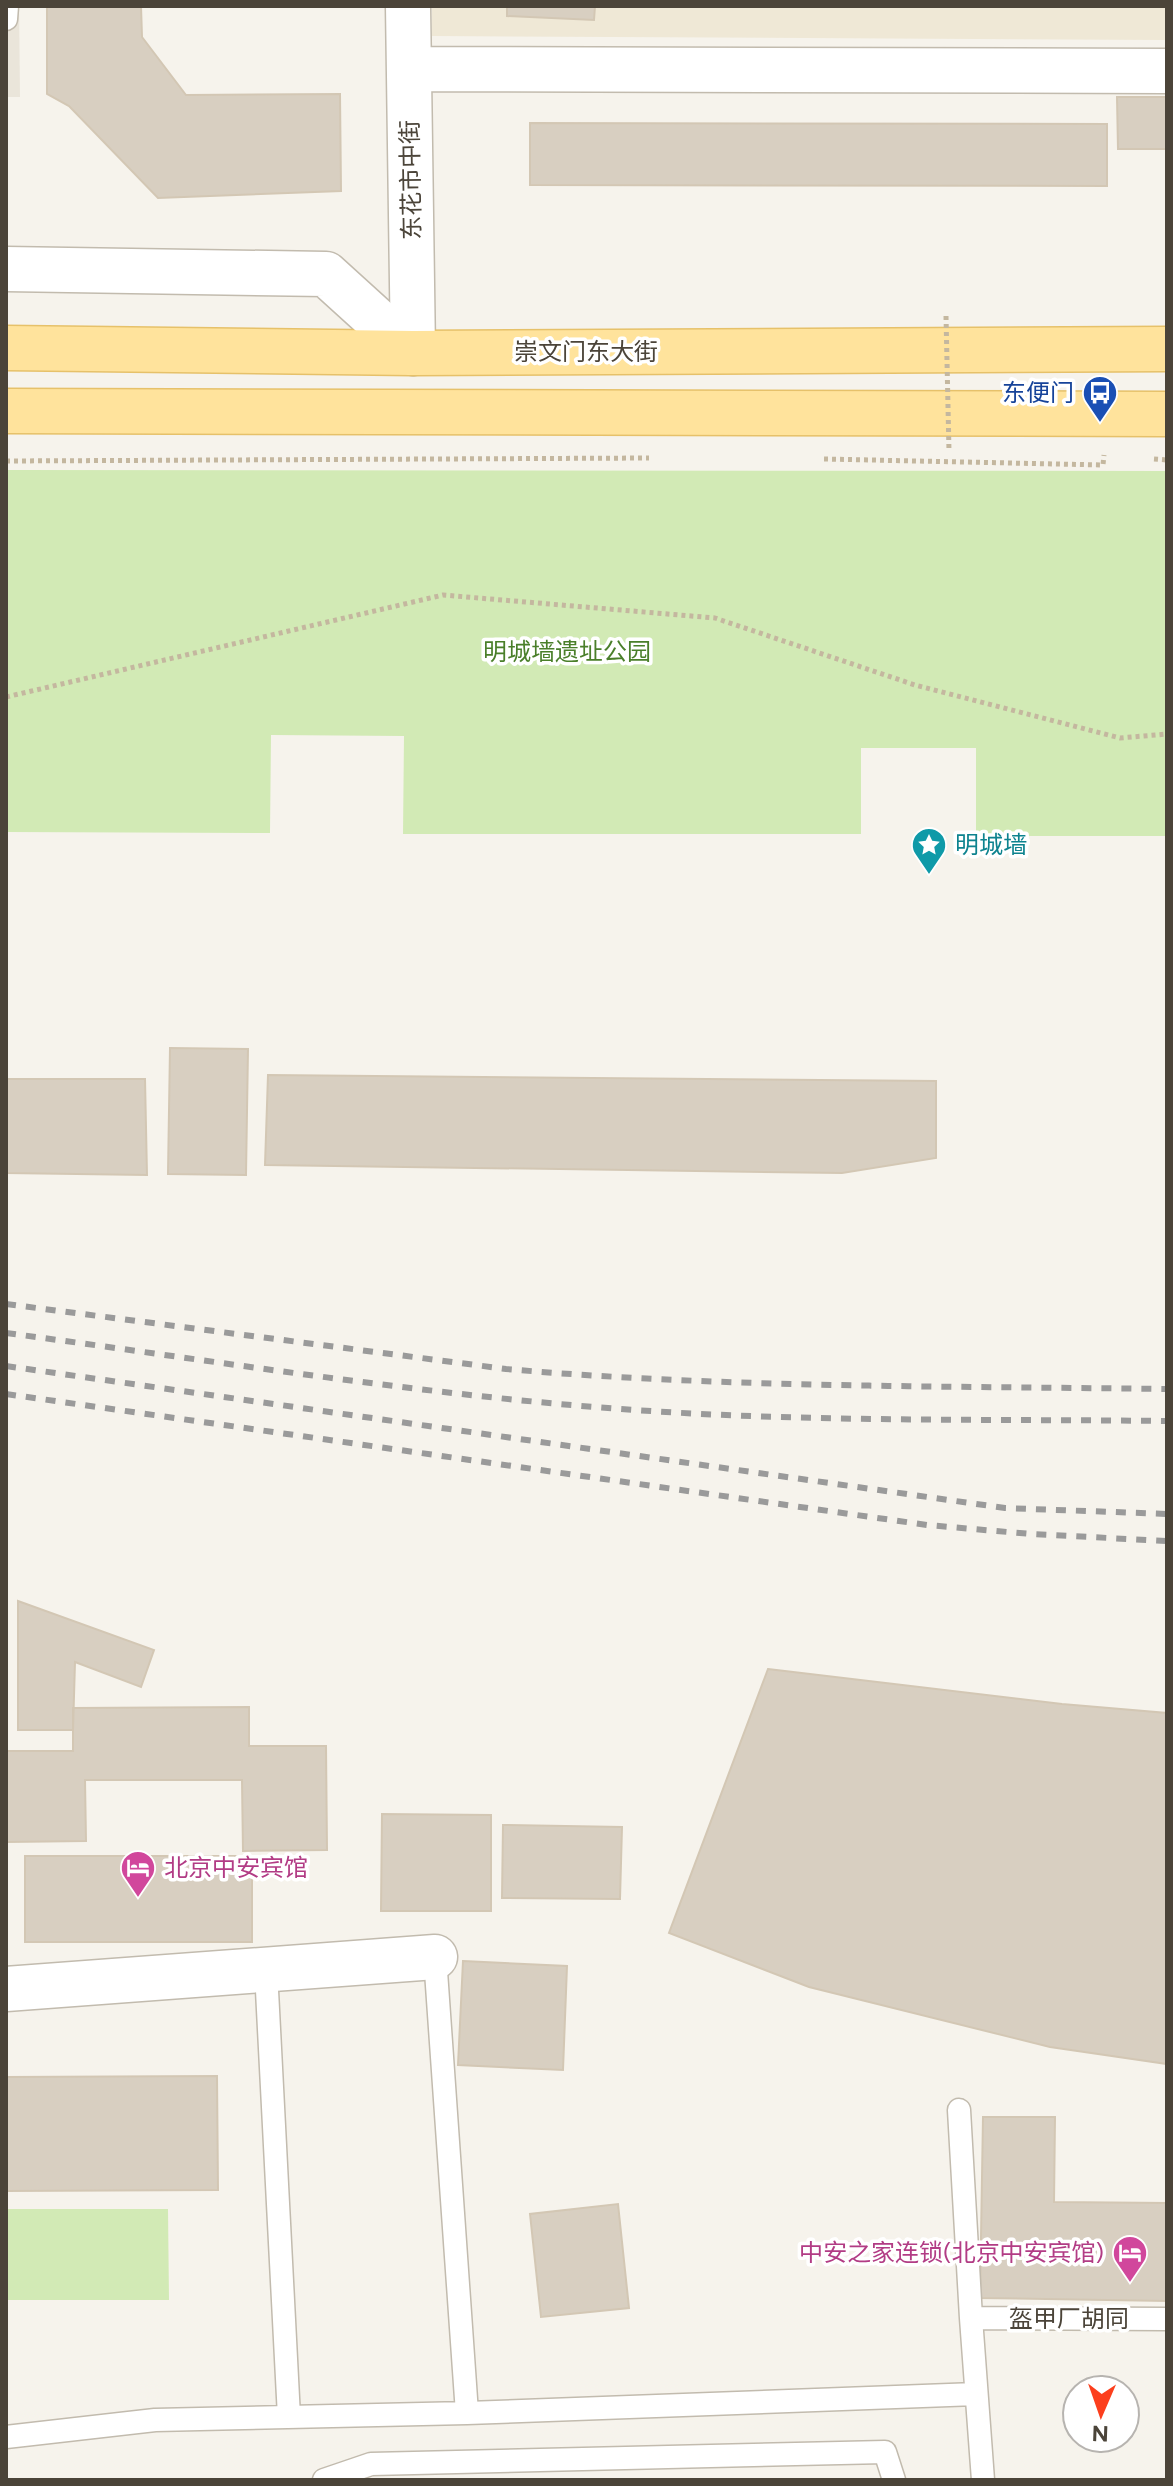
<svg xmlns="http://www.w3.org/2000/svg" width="1173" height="2486" font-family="Figtree,'Noto Sans SC',sans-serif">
  <rect width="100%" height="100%" fill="#f6f3ec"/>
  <path fill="#eae5da" d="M6 6H19L20 97H6Z"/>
  <path fill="#efe8d6" d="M432 6H1167V40L432 36Z"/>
  <path fill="#d2eab5" d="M6 470 1167 471V836H976V748H861V834H403L404 736 271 735 270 833 6 832Z
    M6 2209H168L169 2300H6Z"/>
  <path fill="#d8cfc1" stroke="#d3c7b4" stroke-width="2" d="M47 6H141L142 37 186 95 340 94 341 191 158 198 69 106 47 94Z
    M507 6H595L594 20 507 16Z
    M1117 97H1167V149H1118Z
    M530 123 1107 124V186L530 185Z
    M170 1048 248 1049 246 1175 168 1174Z
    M268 1075 936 1081V1158L842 1173 265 1165Z
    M6 1079H145L147 1175 6 1173Z
    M18 1601 154 1650 141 1687 75 1662 73 1730H18Z
    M768 1669 1062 1704 1167 1713V2064L1050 2047 809 1987 669 1933Z
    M249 1707V1746H326L327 1850 243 1851 242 1780H85L86 1841 7 1842V1751H73V1708Z
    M382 1814 491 1815V1911H381Z
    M503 1825 622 1827 620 1899 502 1898Z
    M25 1856H252V1942H25Z
    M463 1961 567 1966 563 2070 458 2065Z
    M217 2076 218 2190 6 2191V2077Z
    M983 2117H1055L1054 2202 1167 2203V2301L980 2298Z
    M618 2204 629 2308 541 2317 530 2214Z"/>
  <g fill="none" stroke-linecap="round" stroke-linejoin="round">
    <defs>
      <path id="service" d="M6 19 7 6
        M435 1957 467 2413
        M266 1971 289 2417
        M959 2110 971 2318 983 2480
        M971 2318 1167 2319
        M6 2437 155 2420 467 2413 976 2394
        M324 2480 371 2464 885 2452 894 2480"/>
      <path id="minor" d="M408 6 413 353
        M410 69 1167 71
        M6 1989 435 1957"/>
      <path id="tertiary" d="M6 269 326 274 413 353"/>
      <path id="primary" d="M6 348 413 353 1167 349
        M6 411 1167 414"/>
    </defs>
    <use href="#service" stroke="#c2bbae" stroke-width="25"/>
    <use href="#minor" stroke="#c2bbae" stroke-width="47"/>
    <use href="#tertiary" stroke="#c2bbae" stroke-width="47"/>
    <use href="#primary" stroke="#e6c16a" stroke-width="47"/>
    <path stroke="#c4b79f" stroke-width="5" stroke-dasharray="4 4" stroke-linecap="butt" d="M824 459 1103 465 1104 455
      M1154 459 1167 460
      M6 461 649 458
      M6 697 443 595 715 618 915 685 1120 738 1167 734"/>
    <use href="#service" stroke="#fff" stroke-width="22"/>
    <use href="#minor" stroke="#fff" stroke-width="44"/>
    <use href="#tertiary" stroke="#fff" stroke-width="44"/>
    <use href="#primary" stroke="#ffe39c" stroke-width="44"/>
    <path stroke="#9a9a9a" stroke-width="6" stroke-dasharray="10 10" stroke-linecap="butt" d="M6 1304 506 1369C725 1388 947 1386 1167 1389
      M6 1333C225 1362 445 1399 666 1412 832 1422 1000 1419 1167 1421
      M6 1366 1005 1508 1167 1514
      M6 1394 927 1525 1031 1534 1167 1541"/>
    <path stroke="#c4b79f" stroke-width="5" stroke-dasharray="4 4" stroke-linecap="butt" d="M946 316 949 451"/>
  </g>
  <defs>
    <symbol id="bus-pin" viewBox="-11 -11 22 30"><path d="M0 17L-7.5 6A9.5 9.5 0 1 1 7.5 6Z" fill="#1a4fb4" stroke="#fff"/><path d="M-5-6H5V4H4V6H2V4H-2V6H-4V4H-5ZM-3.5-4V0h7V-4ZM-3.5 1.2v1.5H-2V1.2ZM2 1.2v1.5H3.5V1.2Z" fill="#fff"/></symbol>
    <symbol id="sight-pin" viewBox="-11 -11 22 30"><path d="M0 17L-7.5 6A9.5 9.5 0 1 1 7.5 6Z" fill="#0f9aa8" stroke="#fff"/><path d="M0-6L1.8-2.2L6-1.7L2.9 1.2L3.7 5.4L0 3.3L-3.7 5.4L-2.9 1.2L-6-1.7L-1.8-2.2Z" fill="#fff"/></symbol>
    <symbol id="hotel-pin" viewBox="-11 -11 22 30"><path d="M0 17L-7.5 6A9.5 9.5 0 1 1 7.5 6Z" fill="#d1479c" stroke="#fff"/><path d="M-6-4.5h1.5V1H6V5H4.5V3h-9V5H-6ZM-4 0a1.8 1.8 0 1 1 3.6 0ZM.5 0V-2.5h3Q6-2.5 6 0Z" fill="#fff"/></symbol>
  </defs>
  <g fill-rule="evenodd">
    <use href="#bus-pin" x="1080" y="373" width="40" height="54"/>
    <use href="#sight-pin" x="909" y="825" width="40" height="54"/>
    <use href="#hotel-pin" x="118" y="1848" width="40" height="54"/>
    <use href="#hotel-pin" x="1110" y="2233" width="40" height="54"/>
  </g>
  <g text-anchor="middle" stroke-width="7" stroke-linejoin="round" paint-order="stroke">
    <g font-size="24" fill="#4b4439" stroke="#fff">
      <text transform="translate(411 180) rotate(-91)" y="8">东花市中街</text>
      <text x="586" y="360">崇文门东大街</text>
      <text x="1069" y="2327">盔甲厂胡同</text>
    </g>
    <g font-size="24" fill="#164399" stroke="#fff" text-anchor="end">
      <text x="1074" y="401">东便门</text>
    </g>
    <g font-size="24" fill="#4a7f2a" stroke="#fff">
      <text x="567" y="660">明城墙遗址公园</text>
    </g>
    <g font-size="24" fill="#0d838f" stroke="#fff" text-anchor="start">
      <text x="955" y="853">明城墙</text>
    </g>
    <g font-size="24" fill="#b23c85" stroke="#fff" text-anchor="start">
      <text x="164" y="1876">北京中安宾馆</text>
      <text x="1104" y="2261" text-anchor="end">中安之家连锁(北京中安宾馆)</text>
    </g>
  </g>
  <rect width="1173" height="2486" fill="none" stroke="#4b4439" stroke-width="16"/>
  <g transform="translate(1101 2414) rotate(182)"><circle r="38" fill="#ffffff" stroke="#b7b4b0" stroke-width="2"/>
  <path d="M0-6L14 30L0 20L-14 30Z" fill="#fc3f1d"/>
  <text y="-12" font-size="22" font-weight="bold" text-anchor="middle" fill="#4b4439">N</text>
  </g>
</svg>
